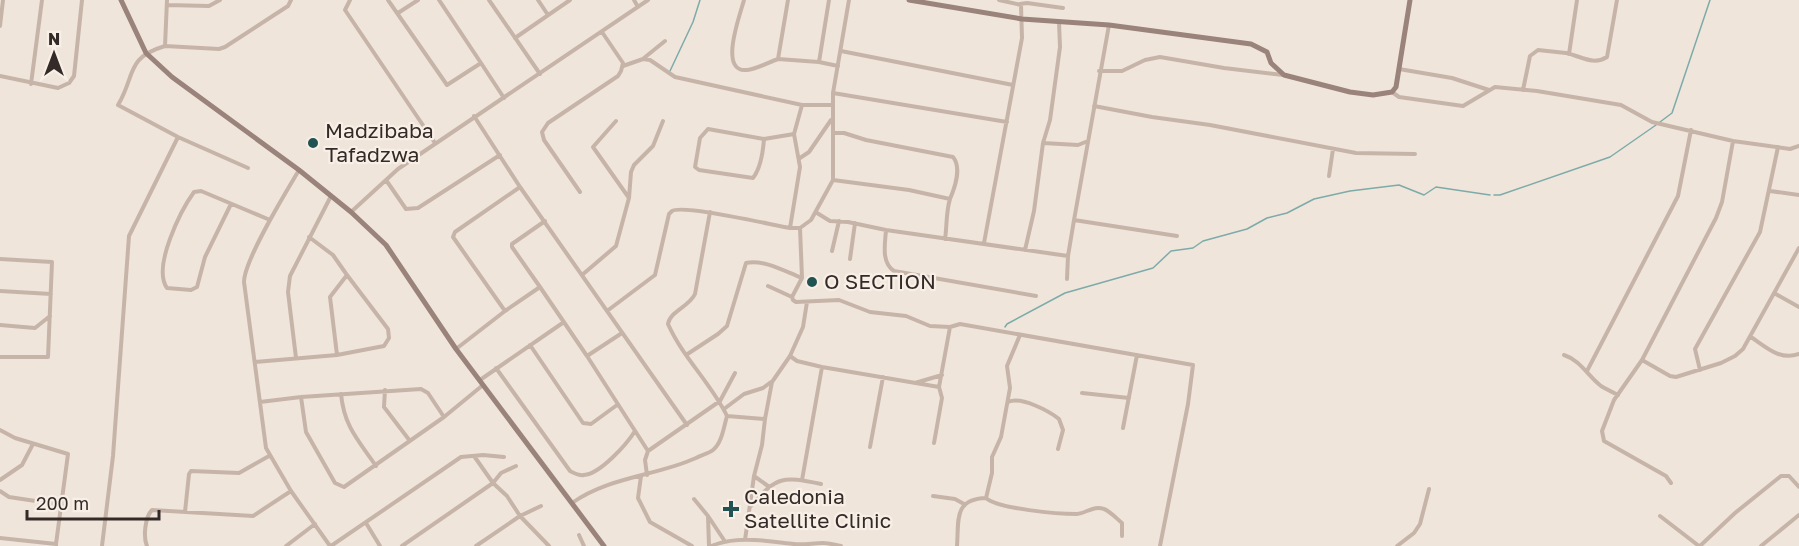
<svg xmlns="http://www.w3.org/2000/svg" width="1799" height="546" font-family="'Golos Text',sans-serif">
  <rect width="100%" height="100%" fill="#f0e5db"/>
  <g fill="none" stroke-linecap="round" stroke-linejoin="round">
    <path stroke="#7caba9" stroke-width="1.5" d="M670 71 693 22 700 0
      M1660 122 1672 113 1710 0
      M1494 195H1500L1610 157 1656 125
      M1005 327 1007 324 1065 293 1153 268 1171 251 1193 248 1203 241 1247 229 1267 218 1287 213 1314 199 1350 191 1399 185 1424 195 1436 187 1490 195"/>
    <path stroke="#c7b4a8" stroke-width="4" d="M167 0 165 46C125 58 136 75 118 105L178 137 248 168
      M350 0 345 10 435 143
      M388 0 447 85 481 63 439 0
      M489 0 540 74
      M538 0 548 15
      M634 0 638 7
      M744 0C740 15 718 73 747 70 757 69 769 62 778 59
      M788 0 778 59 819 62 838 66
      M1020 4 1027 3 1063 8
      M167 5 209 6 220 0
      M398 13 418 0
      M1109 25 1074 220 1177 236
      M0 26 3 0
      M515 38 570 0
      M165 46 219 49 225 47 288 6 291 0
      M841 51 1013 85
      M1569 54 1577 0
      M644 58 665 41
      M819 62 829 0
      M481 63 504 98
      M623 66 643 59 650 60 675 77 802 105
      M1399 69 1452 78 1489 90
      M1099 71H1122L1145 60 1160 57 1224 68 1283 75
      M0 76 58 88 69 83 74 76 82 0
      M31 84 42 0
      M1523 90 1530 56 1538 50C1547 51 1557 52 1566 53 1581 56 1593 66 1607 57L1617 0
      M1392 92 1399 97 1463 106 1495 87 1537 91 1621 105 1652 122 1733 141 1790 149 1799 146
      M833 93 1007 122
      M1094 106 1152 117 1210 125 1356 153 1415 154
      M474 116 520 187 687 425
      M833 133H844L866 140 953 157C962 168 955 187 950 199 946 211 947 226 945 239
      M764 139C763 152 761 168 753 178L699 170 695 167 700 138 708 129 764 139 794 134
      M1043 143 1078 145 1088 141
      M800 158 809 152 831 120
      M299 170C286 192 244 260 244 282L266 448 291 491 330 546
      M1329 176 1333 149
      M386 180 406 209 418 208 500 155
      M833 180 909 190 950 199
      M1770 191 1799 195
      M580 192 544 140 542 132 548 123 618 76 621 71 623 63 602 32
      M629 198 631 172 634 165 653 146 663 121
      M231 204 205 257 197 287 191 290 167 288C152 267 181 210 194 192L201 191 270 220
      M351 212 398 169 648 0
      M817 213 830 221 848 222 886 230 1068 256 1074 220
      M790 228 800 167 794 134 802 105H832
      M800 228 802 278 792 297 793 300 796 302 839 300 870 312 906 316 930 326 950 327 960 324 1193 365 1188 404 1160 546
      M886 230C885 244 881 262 894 271L1036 296
      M309 237 333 255 347 275
      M984 243 1022 38 1021 5 999 0
      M1025 250 1034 211 1043 143 1050 120 1060 47 1059 22
      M832 251 839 221
      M0 259 52 262 48 357H0
      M850 259 855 223
      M582 275 616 246 629 198 593 147 616 121
      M1067 279 1068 256
      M768 286 792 297
      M540 287 512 247V244L545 221
      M0 291 51 294
      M1774 293 1799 307
      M505 311 453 237 455 232 520 187
      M607 311 655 275 669 214C670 213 671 212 672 211 683 204 772 225 790 228H800L811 220 833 180V93L849 0
      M0 325 35 328 50 316
      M1020 335 1007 366 1010 388 1001 437 992 457V473L986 498C998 509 1059 514 1077 514 1086 513 1095 505 1104 509 1110 511 1117 519 1122 523V536
      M1751 337C1766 347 1780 361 1799 354
      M530 345 583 423 591 424 617 405
      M456 349 505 311 540 287 587 356 648 451
      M686 355 718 334 727 326 746 263C764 259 786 272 802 278
      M1564 355C1580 360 1588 376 1601 386 1606 389 1612 392 1618 395
      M587 356 622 333
      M790 356 797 361 822 367 939 387 950 327
      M296 358 288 292 290 276 331 196
      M1642 360 1670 376 1676 377 1721 363 1735 356 1743 349 1799 248
      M255 362 337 355 384 346 389 338 388 329 347 275 330 297 337 355
      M496 368 570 471C574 473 579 476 584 475 600 474 627 444 635 431
      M1700 370 1695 349 1760 232 1778 147
      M1587 371 1678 196 1691 130
      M480 380 564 322
      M915 383 942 375
      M385 390 384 407 410 441
      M1082 393 1129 398
      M341 394C344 426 358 440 376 466
      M301 397 306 432 335 483 344 487 444 417 483 385
      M260 402 301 397 421 389 428 393 444 417
      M1008 402C1021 396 1049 411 1059 419L1063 430 1058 449
      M724 409 744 394 763 388 771 382
      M727 416 765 419
      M1123 428 1137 355
      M0 430 15 438 68 454 56 544
      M934 443 942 398 939 387
      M870 447 883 377
      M474 456 493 483 507 496 520 516 549 546
      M647 475 645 460 648 451 720 401 735 373
      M641 476 638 498 650 522 692 546
      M754 476 768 486
      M0 480 22 465 33 444
      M802 480 822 367
      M1671 483 1666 476 1604 441 1602 431 1614 400 1642 360 1716 218 1722 202 1733 141
      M0 491 9 497 62 505
      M933 496 955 499 964 504
      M694 499 708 516 709 546
      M572 503C608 477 656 476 696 458 701 455 708 454 713 450 722 443 724 426 727 416 711 383 683 358 668 324 670 311 689 307 695 294L710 212
      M751 506C777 476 782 476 821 484
      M185 512 189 474 191 471 239 473 269 456
      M708 516 724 540
      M1660 516 1699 546
      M366 523 380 546
      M579 535 584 546
      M0 538 56 544V546
      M745 540 754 476 762 445 765 419 772 382 790 356 803 327 807 302
      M102 546 113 456 129 236 178 137
      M147 546C143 537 145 517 152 510L253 516 291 491
      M286 546 315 524
      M331 546 461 457 483 455 504 457
      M402 546 493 483 501 473 516 466
      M476 546 520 516 541 506
      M711 546C737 535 767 541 794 544 804 545 813 543 823 543 829 543 835 545 841 546
      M957 546C959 521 953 499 986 498
      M1397 546 1414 533 1420 524 1429 489
      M1700 546 1735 513 1781 476H1789L1799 487
      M1761 546 1799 515"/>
    <path stroke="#9a837a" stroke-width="5" d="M121 0 146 53 172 77 299 170 351 212 386 245 456 349 604 546
      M909 0 1022 19 1109 25 1251 44 1267 52 1271 63 1284 75 1350 92 1373 95 1392 92 1396 87 1410 0"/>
  </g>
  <g fill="#205352" stroke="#f8efe7" stroke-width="2">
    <circle cx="313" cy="143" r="6"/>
    <circle cx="812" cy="282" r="6"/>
    <path d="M728 500h6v6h6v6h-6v6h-6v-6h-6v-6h6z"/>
  </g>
  <g text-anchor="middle" stroke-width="4.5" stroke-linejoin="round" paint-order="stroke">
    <g font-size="21" fill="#342b28" stroke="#f8efe7" text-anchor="start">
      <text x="325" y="138">Madzibaba<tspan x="325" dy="24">Tafadzwa</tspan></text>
      <text x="824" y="289">O SECTION</text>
      <text x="744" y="504">Caledonia<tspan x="744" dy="24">Satellite Clinic</tspan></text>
    </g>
  </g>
  <g transform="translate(54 54)" stroke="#f8efe7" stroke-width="4.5" paint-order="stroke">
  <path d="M0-4.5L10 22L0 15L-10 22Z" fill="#342b28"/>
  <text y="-9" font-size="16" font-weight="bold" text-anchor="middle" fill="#342b28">N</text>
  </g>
  <path d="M27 510v9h132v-9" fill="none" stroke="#342b28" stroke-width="3"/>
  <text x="36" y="510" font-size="18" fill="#342b28" stroke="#f8efe7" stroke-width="4.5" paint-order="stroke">200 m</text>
</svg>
